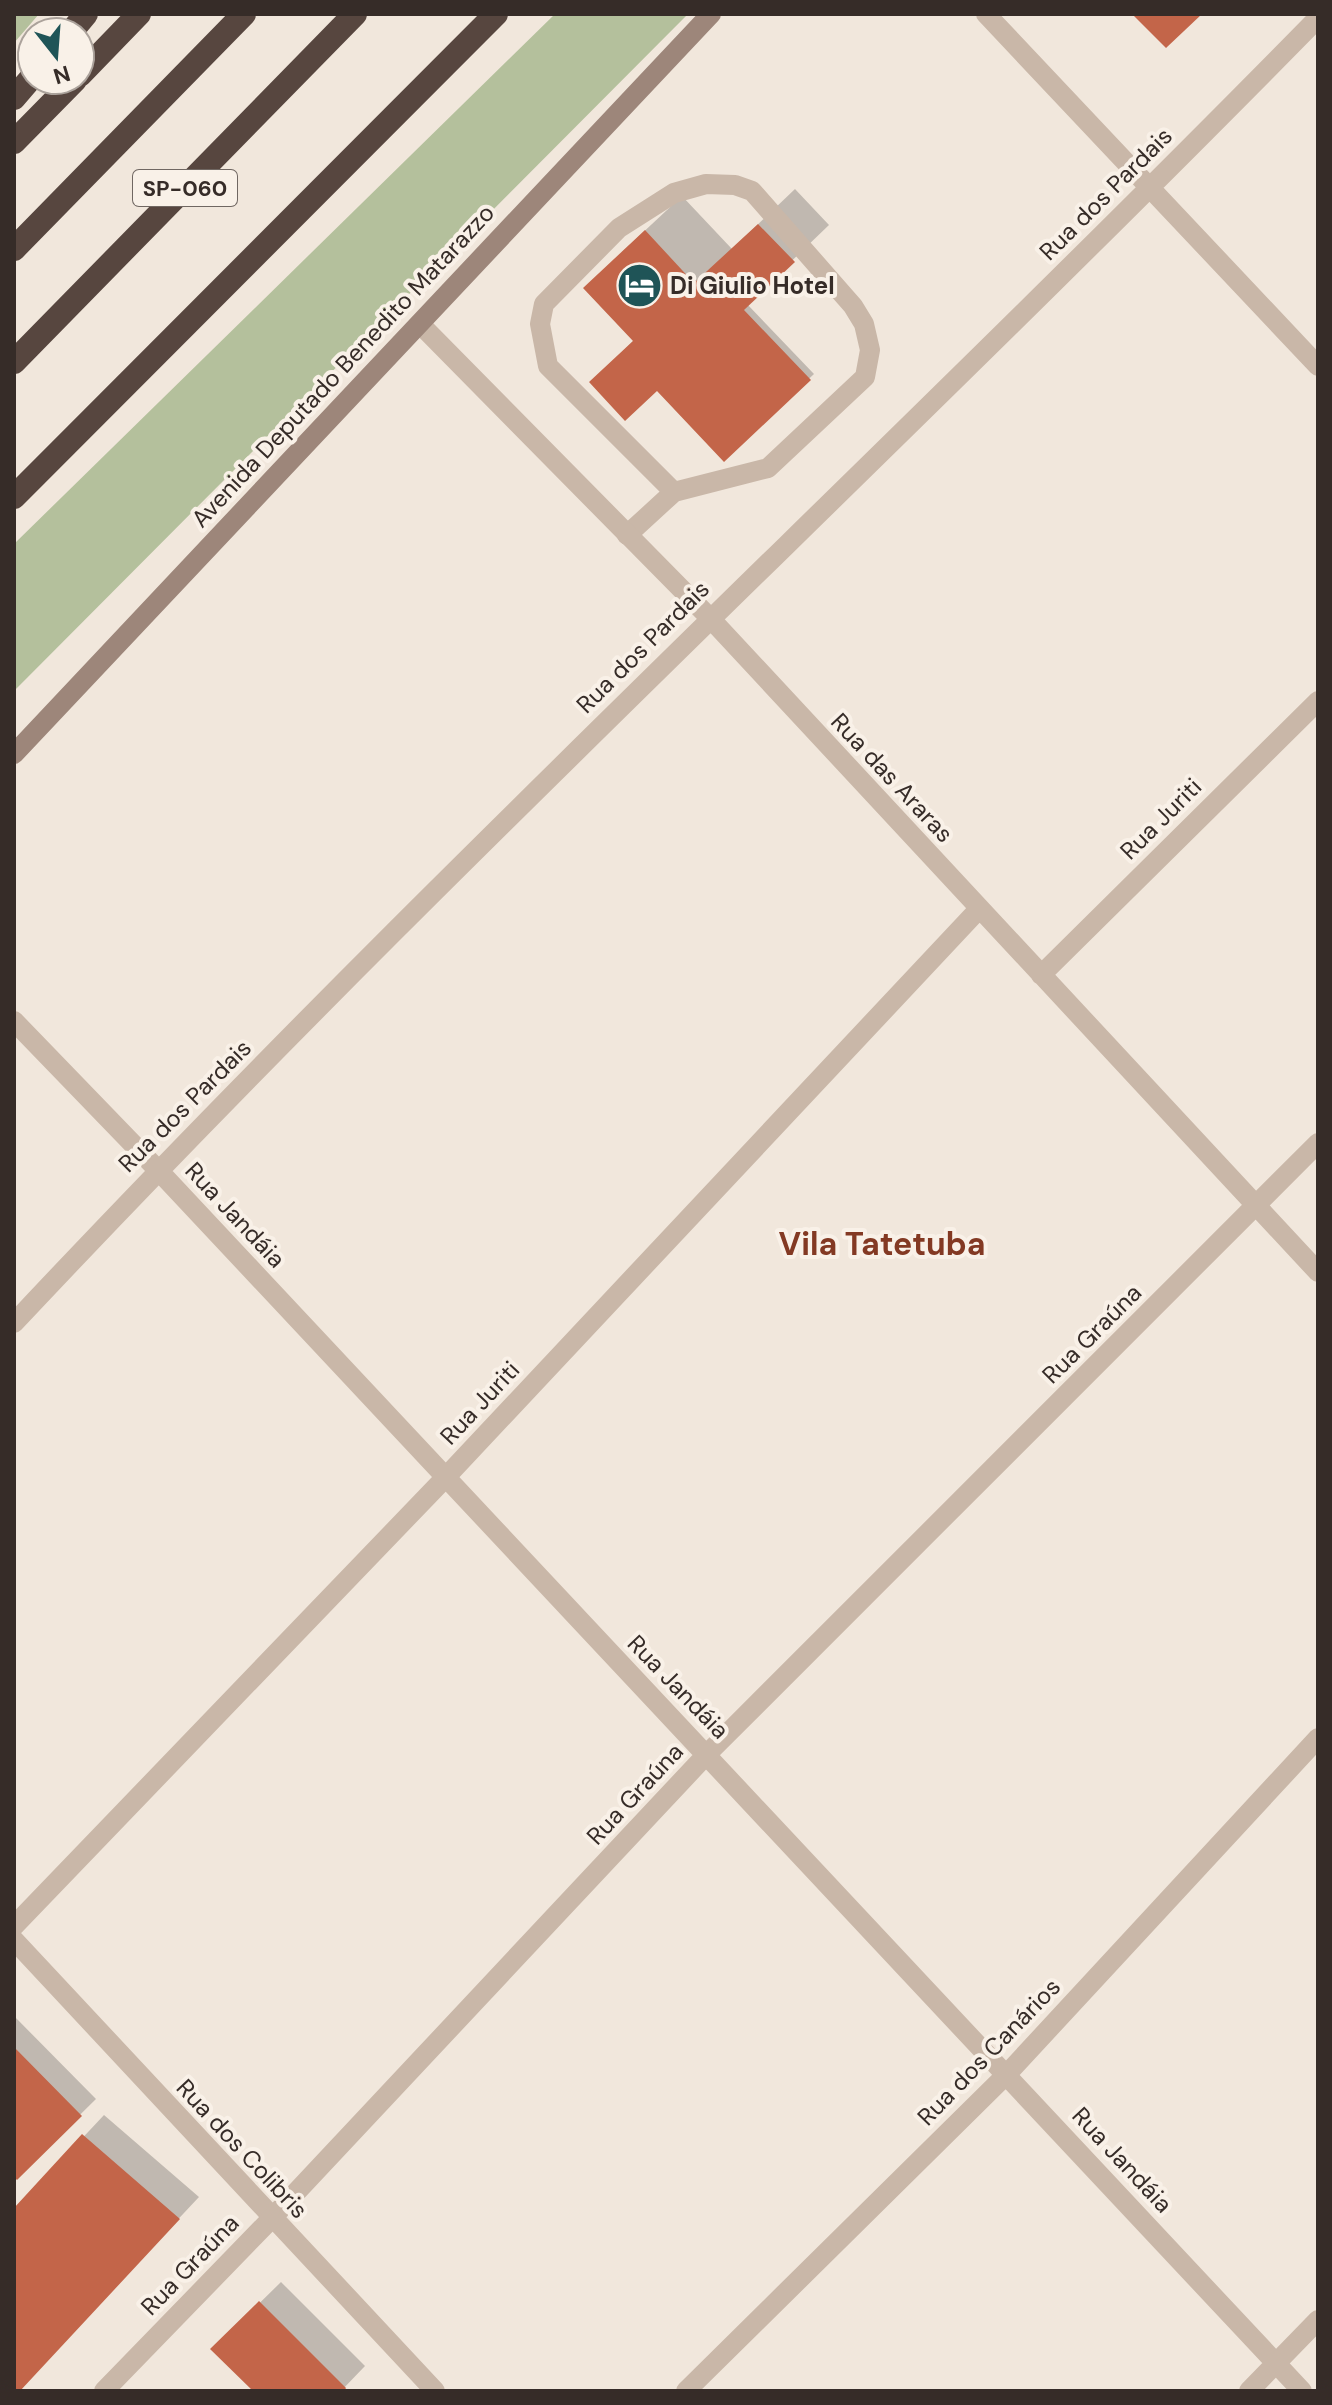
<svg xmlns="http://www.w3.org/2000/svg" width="1332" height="2405" font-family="'DM Sans',sans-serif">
  <rect width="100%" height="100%" fill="#f1e7dc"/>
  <path fill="#b4c09c" d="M14 14H39L14 43Z
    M555 14H688L14 691V544Z"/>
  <path fill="#0003" d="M795 189 829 225 747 304 814 374 724 459 693 360 592 382 634 340 622 252 682 196 732 249Z
    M14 2016 96 2099 17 2177 14 2174Z
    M104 2115 199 2197 17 2391 14 2388V2211Z
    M281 2282 365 2366 341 2391H255L213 2349Z"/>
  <path fill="#c36549" d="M1132 14H1202L1166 48Z
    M758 224 795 262 744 310 811 380 724 462 657 391 625 421 589 382 633 341 583 288 645 230 694 283Z
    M14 2047 82 2116 17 2180 14 2177Z
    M82 2134 180 2219 20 2391H14V2208Z
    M259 2301 346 2388 344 2391H253L210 2349Z"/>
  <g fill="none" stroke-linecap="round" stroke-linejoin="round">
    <path stroke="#c9b7a8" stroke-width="20" d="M627 535 674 492 768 468 865 377 870 350 864 324 853 306 752 191 735 185 706 184 674 193 619 228 544 304 540 324 548 366 674 492"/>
    <path stroke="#c9b7a8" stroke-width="20" d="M986 14 1318 366
      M421 325 709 617 1318 1272
      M1041 975 1318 701
      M14 1021 158 1170 1302 2391
      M14 1323C435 874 887 457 1318 18
      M14 1926 444 1479 978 910
      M14 1940 435 2391
      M104 2391 271 2219 707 1754 1318 1143
      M686 2391 1007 2074 1318 1738
      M1249 2391 1318 2320"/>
    <path stroke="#9d867a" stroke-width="20" d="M14 754 711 14"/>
    <path stroke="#57463f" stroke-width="24" d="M71 32 86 14
      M80 75 139 14
      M14 98 32 77
      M14 142 75 80
      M14 249 244 14
      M14 362 355 14
      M14 497 496 14"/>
  </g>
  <defs>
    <symbol id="hotel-disc" viewBox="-11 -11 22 22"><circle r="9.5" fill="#1f5457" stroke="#f9f1e8"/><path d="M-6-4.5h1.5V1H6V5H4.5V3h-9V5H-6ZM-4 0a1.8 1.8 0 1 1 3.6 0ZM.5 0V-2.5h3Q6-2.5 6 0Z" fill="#fff"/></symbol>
  </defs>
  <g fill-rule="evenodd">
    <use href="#hotel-disc" x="614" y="260" width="51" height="51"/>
  </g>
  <g text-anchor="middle" stroke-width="8" stroke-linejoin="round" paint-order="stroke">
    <rect fill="#f9f1e8" stroke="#706762" stroke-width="2" x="133" y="170" width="104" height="36" rx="6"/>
    <g font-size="22" font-weight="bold" fill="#362c28">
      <text x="185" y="196">SP-060</text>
    </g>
    <g font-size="24" fill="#362c28" stroke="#f9f1e8">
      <text transform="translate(1106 194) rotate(-45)" y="8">Rua dos Pardais</text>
      <text transform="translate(343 366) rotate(-47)" y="8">Avenida Deputado Benedito Matarazzo</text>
      <text transform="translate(643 647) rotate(-45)" y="8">Rua dos Pardais</text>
      <text transform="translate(892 778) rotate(47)" y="8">Rua das Araras</text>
      <text transform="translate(1161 819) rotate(-45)" y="8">Rua Juriti</text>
      <text transform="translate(185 1106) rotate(-45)" y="8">Rua dos Pardais</text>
      <text transform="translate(235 1215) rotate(47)" y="8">Rua Jandáia</text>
      <text transform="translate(1092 1334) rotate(-45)" y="8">Rua Graúna</text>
      <text transform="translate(480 1403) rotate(-47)" y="8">Rua Juriti</text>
      <text transform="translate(678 1687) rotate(46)" y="8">Rua Jandáia</text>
      <text transform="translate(635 1794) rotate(-47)" y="8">Rua Graúna</text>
      <text transform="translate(989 2052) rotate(-46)" y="8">Rua dos Canários</text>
      <text transform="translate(242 2149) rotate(47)" y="8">Rua dos Colibris</text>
      <text transform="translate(1122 2160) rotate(47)" y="8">Rua Jandáia</text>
      <text transform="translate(190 2265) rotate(-46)" y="8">Rua Graúna</text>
    </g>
    <g font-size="24" font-weight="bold" fill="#362c28" stroke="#f9f1e8" text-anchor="start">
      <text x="670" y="294">Di Giulio Hotel</text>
    </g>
    <g font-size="32" font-weight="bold" fill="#833923" stroke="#f9f1e8">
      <text x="882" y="1255">Vila Tatetuba</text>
    </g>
  </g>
  <rect width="1332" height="2405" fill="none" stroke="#362c28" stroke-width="32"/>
  <g transform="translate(56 56) rotate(163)"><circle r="38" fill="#f9f1e8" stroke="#aba29b" stroke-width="2"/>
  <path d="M0-6L14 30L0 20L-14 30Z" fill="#1f5457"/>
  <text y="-12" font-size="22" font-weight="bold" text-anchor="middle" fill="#362c28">N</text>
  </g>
</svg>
